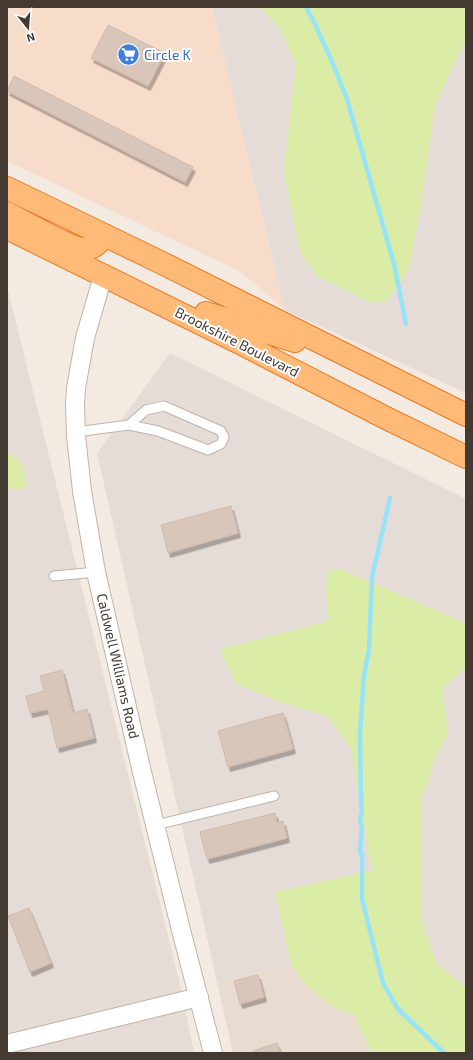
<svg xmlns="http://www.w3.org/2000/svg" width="473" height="1060" font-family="'Exo 2',sans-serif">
  <defs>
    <filter id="shadow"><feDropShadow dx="2.5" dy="4.5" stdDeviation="0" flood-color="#0004"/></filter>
  </defs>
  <rect width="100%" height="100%" fill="#f3ebe2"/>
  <path fill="#e8dbd0" d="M339 952 353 1014 372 1053H233L217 982Z"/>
  <path fill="#f8dcca" d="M7 7H212L285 310 239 271 7 161Z"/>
  <path fill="#e5dcd8" d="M212 7H466V393L285 310Z
    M7 286 180 984 194 1053H7Z
    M170 353 466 499V1053H372L339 952 217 982 97 453Z"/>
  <path fill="#daeca6" d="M260 7H466V43L463 45 435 106 421 206 409 268 387 301 371 303 317 276 300 251 284 172 296 64 280 29Z
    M7 451 23 463 27 485 19 490 7 487Z
    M340 569 466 623V667L442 689 448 735 436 755 422 798V921L436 963 466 987V1053H372L353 1014 336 1009 307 986 291 964 275 892 374 870 369 857 351 748 328 717 278 701 236 684 220 649 329 621 326 592 327 571Z"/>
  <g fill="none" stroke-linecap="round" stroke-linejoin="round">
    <path stroke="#97e3f7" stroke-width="4.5" d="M306 7 315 24 333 64 347 99 394 264 406 324
      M390 498 372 577 369 650 364 676 360 733 361 803 362 809 360 821 362 827 360 852 362 855V899L383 983 398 1009 444 1053"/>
  </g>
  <path fill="#d9c6ba" stroke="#d1baa9" filter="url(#shadow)" d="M108 25 165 53 148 86 91 58Z
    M14 76 193 167 185 182 7 91Z
    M231 506 238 533 168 553 161 525Z
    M62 670 73 713 87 709 94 738 57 748 48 709 30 713 26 696 44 691 40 676Z
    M283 713 293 749 228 767 218 731Z
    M275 813 277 823 283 821 287 838 207 859 200 832Z
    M29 908 51 963 30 972 8 916Z
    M258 975 264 997 240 1004 234 981Z
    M277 1043 280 1053H254L253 1051Z"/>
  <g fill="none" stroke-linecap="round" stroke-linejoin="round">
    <defs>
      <path id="service" d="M76 432 129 425 158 431 208 450 221 444 224 437 221 431 164 406 146 410 129 425
        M54 576 96 572
        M156 825 274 796"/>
      <path id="minor" d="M103 276 85 338 76 388 75 404 76 436 82 491 96 572 141 768 181 930 213 1053
        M7 1044 199 997"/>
      <path id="trunk" d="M7 188 160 262 466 415
        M7 213C26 223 44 233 63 242 70 245 77 249 84 249 94 249 98 243 104 236
        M7 228 242 344 386 418 466 457
        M206 313 295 341"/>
    </defs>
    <use href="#service" stroke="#c2b3a7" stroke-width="11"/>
    <use href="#minor" stroke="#c2b3a7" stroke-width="20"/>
    <use href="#trunk" stroke="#ec7a23" stroke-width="24"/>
    <use href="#service" stroke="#fff" stroke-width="9"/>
    <use href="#minor" stroke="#fff" stroke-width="18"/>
    <use href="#trunk" stroke="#ffba78" stroke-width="22"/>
  </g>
  <defs>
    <symbol id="supermarket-disc" viewBox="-11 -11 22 22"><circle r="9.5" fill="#3f7fe0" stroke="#fff"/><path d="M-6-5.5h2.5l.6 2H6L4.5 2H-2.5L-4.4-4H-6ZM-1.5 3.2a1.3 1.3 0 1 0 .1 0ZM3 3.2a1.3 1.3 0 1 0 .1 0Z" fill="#fff"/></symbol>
  </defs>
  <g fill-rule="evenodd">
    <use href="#supermarket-disc" x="116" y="42" width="25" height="25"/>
  </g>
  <g text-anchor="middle" stroke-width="4" stroke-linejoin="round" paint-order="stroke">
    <g font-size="14" fill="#366cbe" stroke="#fff" text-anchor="start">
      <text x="144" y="60">Circle K</text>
    </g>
    <g font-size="14" fill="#453a32" stroke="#fff">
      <text transform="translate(237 342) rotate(27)" y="5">Brookshire Boulevard</text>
      <text transform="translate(118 666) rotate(77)" y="5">Caldwell Williams Road</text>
    </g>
  </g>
  <rect width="473" height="1060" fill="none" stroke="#453a32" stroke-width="16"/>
  <g transform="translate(28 28) rotate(163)" stroke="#ffffff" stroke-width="3" paint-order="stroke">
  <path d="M0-3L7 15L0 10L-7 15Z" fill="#453a32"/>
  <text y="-6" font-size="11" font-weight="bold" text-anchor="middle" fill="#453a32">N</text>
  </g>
</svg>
